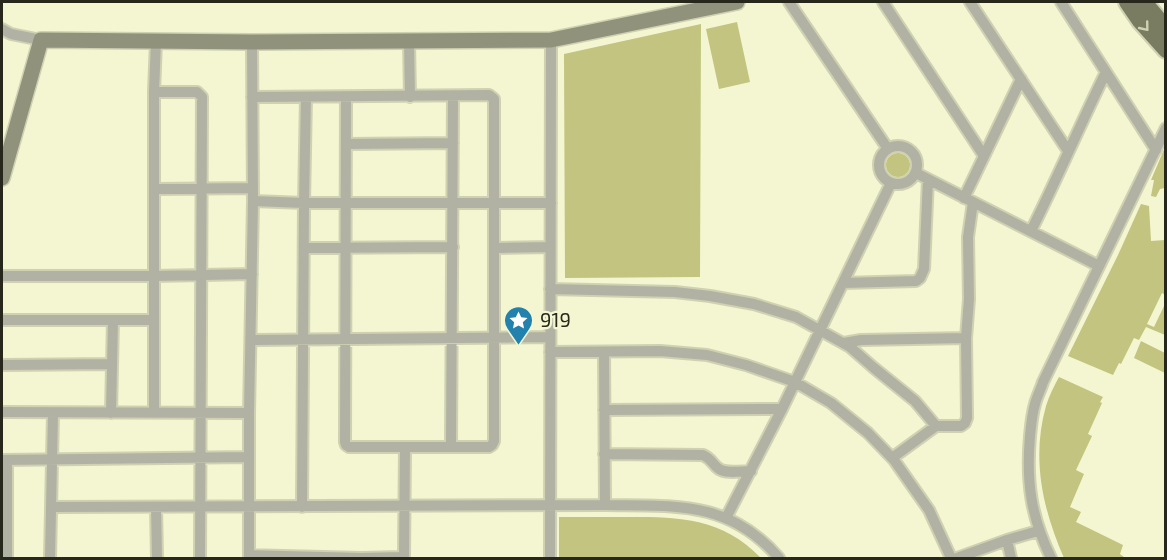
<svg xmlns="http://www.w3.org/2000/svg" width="1167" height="560" font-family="'Exo 2',sans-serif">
  <rect width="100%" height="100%" fill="#f4f6d2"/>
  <path fill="#c2c47f" d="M737 22 750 82 719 89 706 29Z
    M701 24 700 277 565 278 564 54Z
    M1165 147V188L1160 189 1156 197 1151 196 1154 180H1151Z
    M886 165a12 12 0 1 1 24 0a12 12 0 1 1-24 0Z
    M1141 204 1149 206 1151 241 1165 240V295L1162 293 1147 324 1154 327 1164 306H1165V335L1146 327 1139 340 1134 338 1121 364 1119 363 1113 375 1068 356 1118 255Z
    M1141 341 1165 353V373L1134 358Z
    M1059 377 1103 397 1100 402 1102 403 1088 434 1092 436 1076 470 1084 474 1070 507 1081 512 1076 522 1123 545 1120 554 1124 557 1123 558H1064C1043 510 1031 459 1046 406 1049 396 1054 386 1059 377Z
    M559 517C582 517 605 517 629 517 681 517 722 518 761 558H559Z"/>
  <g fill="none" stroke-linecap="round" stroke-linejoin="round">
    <defs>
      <path id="street" d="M789 2 888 149
        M883 2 984 156
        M970 2 1068 151
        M1061 2 1156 150
        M2 29 11 34 41 40
        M409 42 410 97
        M154 92H197L202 97 200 558
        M252 97 489 95 494 99V441L492 445 489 447H349L346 445 345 442 346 97
        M346 144 453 143
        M879 165a19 19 0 1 1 38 0a19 19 0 1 1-38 0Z
        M916 173 1099 266
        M154 189 253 188
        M964 198 1021 79
        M253 201 304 203H551
        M1031 231C1057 179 1080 125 1106 72
        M304 248 453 247
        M494 248 550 247
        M2 276H154L252 274
        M843 283 916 281 920 278 924 269 928 179
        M550 289 675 292 710 296 754 304 796 317 850 347 874 368 915 401 936 426
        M2 320H154
        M251 340 550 337
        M844 343 861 340 966 338
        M550 352 660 351 707 355 746 365 795 382 831 403 868 433 894 460 929 510 951 558
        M604 352 605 505
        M2 365 112 364
        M604 410 782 409
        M2 412 249 413
        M111 413 113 320
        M154 413V92L156 41
        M451 447 453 97
        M604 454 703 455C712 459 712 464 719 469 727 474 741 471 751 471
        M892 458 936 426H961L965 423 967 418 966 338 969 299 968 237 973 202
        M2 460 249 457
        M51 507 605 505C675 506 729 500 779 558
        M156 507 157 558
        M302 507 304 203 306 97
        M726 518 782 409 891 183
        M1007 540 1011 558
        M249 555 362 558 402 557 404 556 405 448
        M7 558V460
        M50 558 53 413
        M249 558V413L253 201 252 42
        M550 558 551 40
        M957 558 1007 540 1038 531
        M1051 558C1031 517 1026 482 1030 436 1031 425 1032 414 1035 404 1037 396 1041 389 1043 382L1166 128"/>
      <path id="secondary" d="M2 178 41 40 252 42 551 40 737 2"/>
      <path id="primary" d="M1127 2 1140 21 1166 50
        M1144 2 1166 28"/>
    </defs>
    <use href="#street" stroke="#cfd1b1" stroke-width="14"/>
    <use href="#secondary" stroke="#cfd1b1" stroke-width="18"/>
    <use href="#primary" stroke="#cfd1b1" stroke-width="20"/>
    <use href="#street" stroke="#b1b2a3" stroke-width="10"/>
    <use href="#secondary" stroke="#91927c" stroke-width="15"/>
    <use href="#primary" stroke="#7a7c61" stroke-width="16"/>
  </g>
  <defs><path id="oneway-chevron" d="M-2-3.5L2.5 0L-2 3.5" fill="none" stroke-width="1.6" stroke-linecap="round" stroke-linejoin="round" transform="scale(1.5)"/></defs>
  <use stroke="#cfd1b0" href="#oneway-chevron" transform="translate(1145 27) rotate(51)"/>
  <defs>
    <symbol id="sight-pin" viewBox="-11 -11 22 30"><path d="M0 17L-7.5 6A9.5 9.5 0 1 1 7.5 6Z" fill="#2381ad" stroke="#f4f6d2"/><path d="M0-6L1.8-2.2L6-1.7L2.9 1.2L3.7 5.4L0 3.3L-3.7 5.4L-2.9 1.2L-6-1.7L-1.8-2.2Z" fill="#fff"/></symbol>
  </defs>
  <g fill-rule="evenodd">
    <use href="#sight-pin" x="502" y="304" width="33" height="45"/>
  </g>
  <g text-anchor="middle" stroke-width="4.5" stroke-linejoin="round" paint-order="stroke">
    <g font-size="20" fill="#27281b" stroke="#f4f6d2" text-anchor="start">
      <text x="540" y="327">919</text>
    </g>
  </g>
  <rect width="1167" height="560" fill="none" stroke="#27281b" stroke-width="6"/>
</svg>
